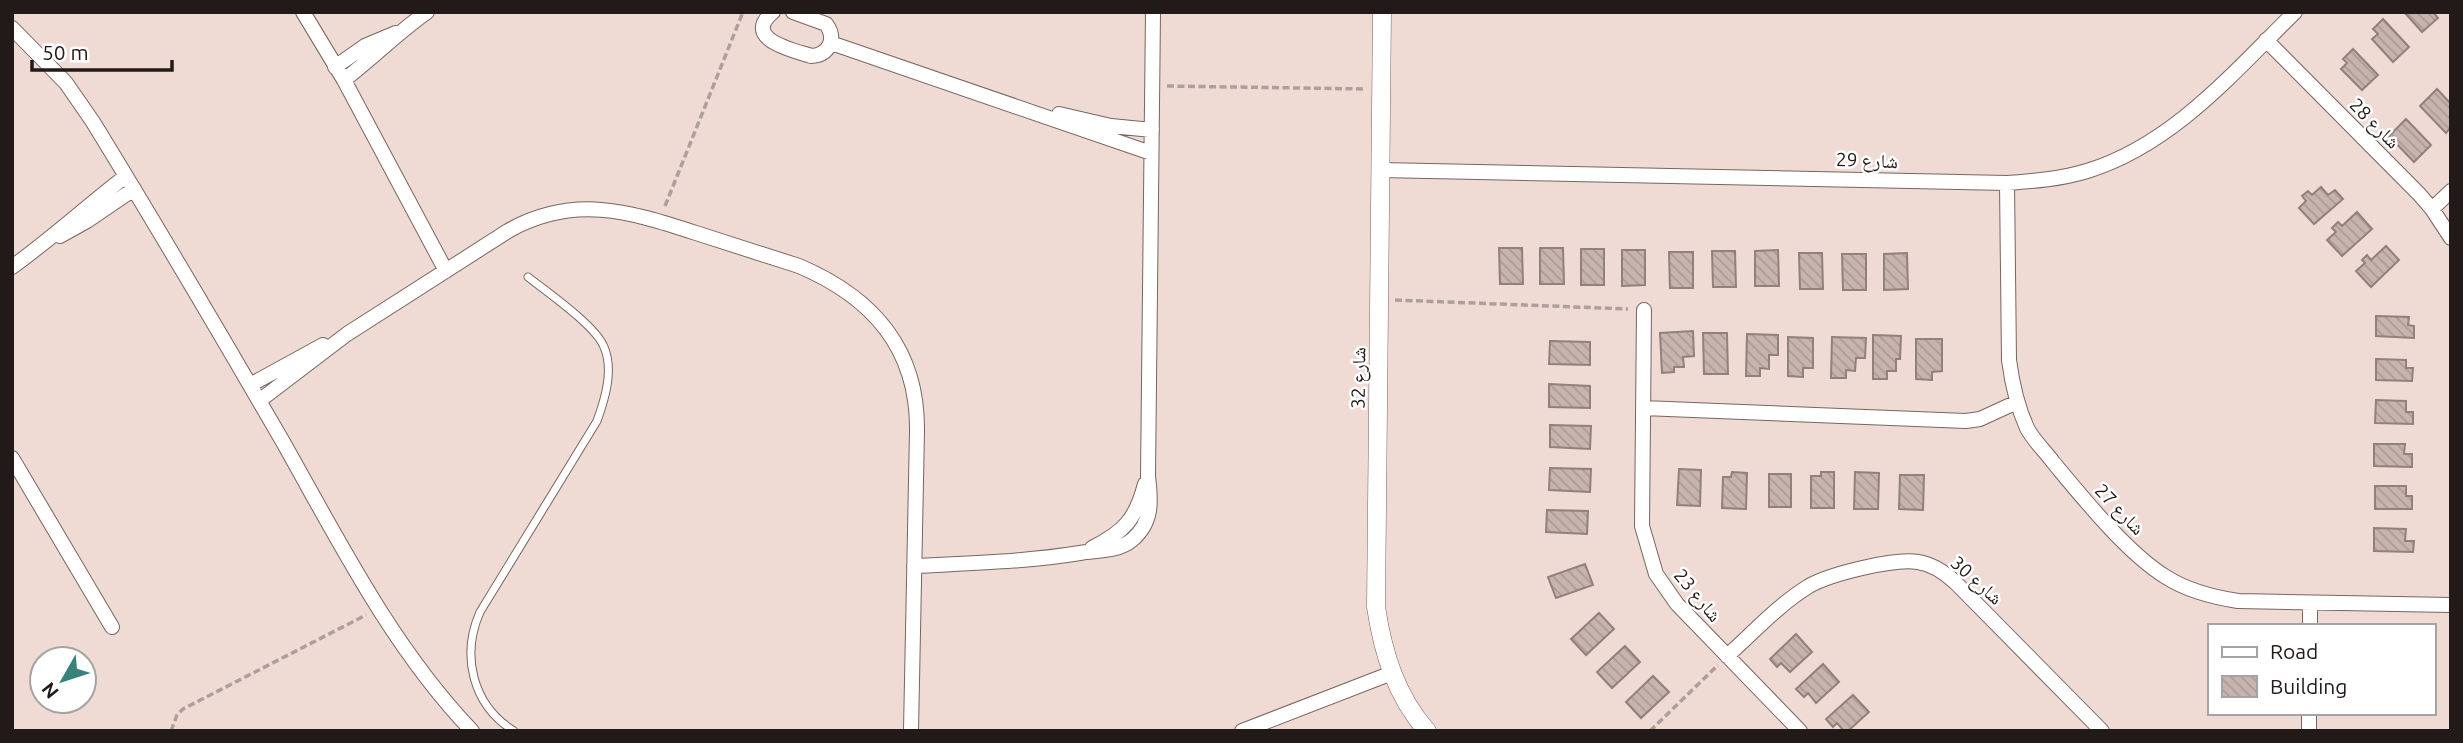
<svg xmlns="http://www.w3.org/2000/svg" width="2463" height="743" font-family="Ubuntu,'Noto Naskh Arabic',sans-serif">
  <defs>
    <pattern id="building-back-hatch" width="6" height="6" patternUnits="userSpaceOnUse" patternTransform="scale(1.75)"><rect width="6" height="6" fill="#c7b4ae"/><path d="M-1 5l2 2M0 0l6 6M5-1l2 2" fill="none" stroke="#ab9a95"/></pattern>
  </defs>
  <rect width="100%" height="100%" fill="#efdad4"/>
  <path fill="url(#building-back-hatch)" stroke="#92807a" stroke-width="2" d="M2404 12H2433L2438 18 2422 32Z
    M2383 19 2409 47 2393 62 2372 39 2378 34 2373 29Z
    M2353 49 2378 75 2362 90 2341 69 2347 63 2343 59Z
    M2437 89 2451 104V127L2446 133 2420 106Z
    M2406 119 2431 145 2414 162 2389 136Z
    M2321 187 2328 195 2335 190 2343 199 2314 224 2299 208 2306 201 2302 196 2308 191 2312 195Z
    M2357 212 2372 229 2342 256 2327 240 2336 232 2332 228 2338 222 2342 226Z
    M2386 246 2399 260 2371 287 2356 271 2365 263 2362 260 2367 255 2371 260Z
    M1499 248H1522L1523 284H1500Z
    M1540 248H1563L1564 284H1540Z
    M1581 249H1604V285H1581Z
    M1622 250H1645V285L1622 286Z
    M1778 250 1779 286H1755V251Z
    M1712 251H1735L1736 287H1713Z
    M1669 252H1693V288H1670Z
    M1799 253H1822L1823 289H1800Z
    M1907 253 1908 289 1884 290V254Z
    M1842 254H1866V290H1843Z
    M2376 316 2409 317 2408 325 2414 326V338L2376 336Z
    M1693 331 1694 356 1683 357 1684 367H1674V372L1662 373 1660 333Z
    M1703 333H1727L1728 374H1704Z
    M1747 334 1778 335V355H1769V369L1760 368V376H1746Z
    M1873 335 1901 336 1900 359H1896V371H1887V379H1873Z
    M1788 337 1813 338V368H1803V377L1788 376Z
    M1832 337 1866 338 1865 358H1856L1855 371 1846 370V378H1831Z
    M1916 339H1942V371L1932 372V380L1916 379Z
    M1550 341 1590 342V365L1549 364Z
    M2376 359 2406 360V368H2413L2412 381 2376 380Z
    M1549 384 1590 386V408L1549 407Z
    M2376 400 2406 401V412H2413V424L2375 423Z
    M1550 425 1591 426 1590 449 1550 447Z
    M2374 444H2405L2404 454H2412V467L2374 466Z
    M1550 468 1591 469 1590 492 1549 490Z
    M1679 469 1701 470 1700 506 1677 505Z
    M1732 472 1747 473 1746 509 1722 508 1723 477H1731Z
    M1821 472H1834V508H1811V476H1821Z
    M1855 472 1879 473 1878 509H1854Z
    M1769 474H1791V507H1769Z
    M1900 475H1924L1923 510 1899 509Z
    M2375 486H2406V496H2412V509H2375Z
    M1547 510 1588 511 1587 534 1546 532Z
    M2374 528 2406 529 2405 541H2414L2413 552 2374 551Z
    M1585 564 1593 585 1556 598 1548 577Z
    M1599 613 1614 629 1586 655 1571 639Z
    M1796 634 1812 652 1790 672 1781 663 1777 667 1770 659Z
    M1625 646 1640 662 1612 688 1597 672Z
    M1823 664 1839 682 1816 703 1808 693 1804 697 1796 689Z
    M1653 676 1669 692 1641 718 1626 702Z
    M1853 695 1869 712 1848 731H1844L1837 723 1833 727 1826 719Z"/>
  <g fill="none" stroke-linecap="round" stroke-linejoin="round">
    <defs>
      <path id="service" d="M514 731C472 705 461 655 480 612L597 421C605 399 614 370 604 347 596 326 547 292 528 277"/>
      <path id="minor" d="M303 12 344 80 446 271
        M773 12C741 39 793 50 811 56 829 55 837 39 826 24L793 12
        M12 28 66 83 93 122C158 228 221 335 283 442 340 543 392 647 472 731
        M2266 40 2419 194 2432 209 2451 238
        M831 43 1151 153
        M335 67 365 46 396 33
        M344 80C373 58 397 33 427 12
        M1059 114 1111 126 1152 130
        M1380 170 2007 183C2034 181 2061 179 2087 171 2172 145 2233 73 2295 12
        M2007 183 2009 360C2012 383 2017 406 2027 428 2033 440 2045 451 2053 462 2083 498 2127 553 2166 577 2188 591 2212 597 2238 601L2451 605
        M2432 209 2451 191
        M60 236 87 221 134 189
        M12 267C51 239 87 206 126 176
        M1644 310 1642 526 1656 574 1677 604 1800 731
        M250 385 323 345
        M259 401 347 334 508 231C573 194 629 211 696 233 730 244 764 255 799 266 872 297 918 348 917 431L911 731
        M1643 408 1966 421 1980 419 2017 402
        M12 458 112 627
        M1092 548C1124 532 1136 519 1145 484
        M914 566C970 563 1025 562 1080 553 1098 550 1117 552 1132 540 1153 522 1151 501 1148 476L1153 12
        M2310 626V603
        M1727 656C1753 633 1778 605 1809 586 1830 574 1894 558 1918 562 1932 564 1944 572 1955 582L2102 731
        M1242 731 1392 673
        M2309 731V713"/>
      <path id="tertiary" d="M1382 12 1376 607C1383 653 1396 696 1427 731"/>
    </defs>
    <use href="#service" stroke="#776660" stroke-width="9"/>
    <use href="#minor" stroke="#776660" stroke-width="16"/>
    <use href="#tertiary" stroke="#776660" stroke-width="19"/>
    <path stroke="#af9f9a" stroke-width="3.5" stroke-dasharray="7 3.5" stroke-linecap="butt" d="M1167 86 1366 89
      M665 206 743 12
      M1395 300 1628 309
      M171 731 177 715 183 709 366 615
      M1650 731 1718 665"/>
    <use href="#service" stroke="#fff" stroke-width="7"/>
    <use href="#minor" stroke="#fff" stroke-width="14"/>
    <use href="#tertiary" stroke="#fff" stroke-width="18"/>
  </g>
  <g text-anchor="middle" stroke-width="5" stroke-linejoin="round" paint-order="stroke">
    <g font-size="19" fill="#211a18" stroke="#fff">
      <text transform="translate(2375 123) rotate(45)" y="7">شارع 28</text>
      <text transform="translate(1867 160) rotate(2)" y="7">شارع 29</text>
      <text transform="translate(1358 378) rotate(-89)" y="7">شارع 32</text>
      <text transform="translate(2120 509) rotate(46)" y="7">شارع 27</text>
      <text transform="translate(1977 580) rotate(42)" y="7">شارع 30</text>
      <text transform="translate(1698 595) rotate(50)" y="7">شارع 23</text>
    </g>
  </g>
  <rect width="2463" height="743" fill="none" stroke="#211a18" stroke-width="28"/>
  <rect x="2208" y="624" width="228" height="91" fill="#ffffff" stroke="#a6a3a3" stroke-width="2"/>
  <rect x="2222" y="647" width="35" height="10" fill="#ffffff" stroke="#a6a3a3" stroke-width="2"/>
  <text x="2270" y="659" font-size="21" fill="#211a18">Road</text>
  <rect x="2222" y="676" width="35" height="21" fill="url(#building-back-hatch)" stroke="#a6a3a3" stroke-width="2"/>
  <text x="2270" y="694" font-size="21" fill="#211a18">Building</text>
  <g transform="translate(63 680) rotate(231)"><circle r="33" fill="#ffffff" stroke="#a6a3a3" stroke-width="2"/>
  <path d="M0-5L12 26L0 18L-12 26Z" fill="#39817b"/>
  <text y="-10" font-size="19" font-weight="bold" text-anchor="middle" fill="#211a18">N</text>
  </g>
  <path d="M32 60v10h140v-10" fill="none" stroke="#211a18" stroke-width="3.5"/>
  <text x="42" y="60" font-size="21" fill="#211a18" stroke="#ffffff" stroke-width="5" paint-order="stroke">50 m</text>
</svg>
